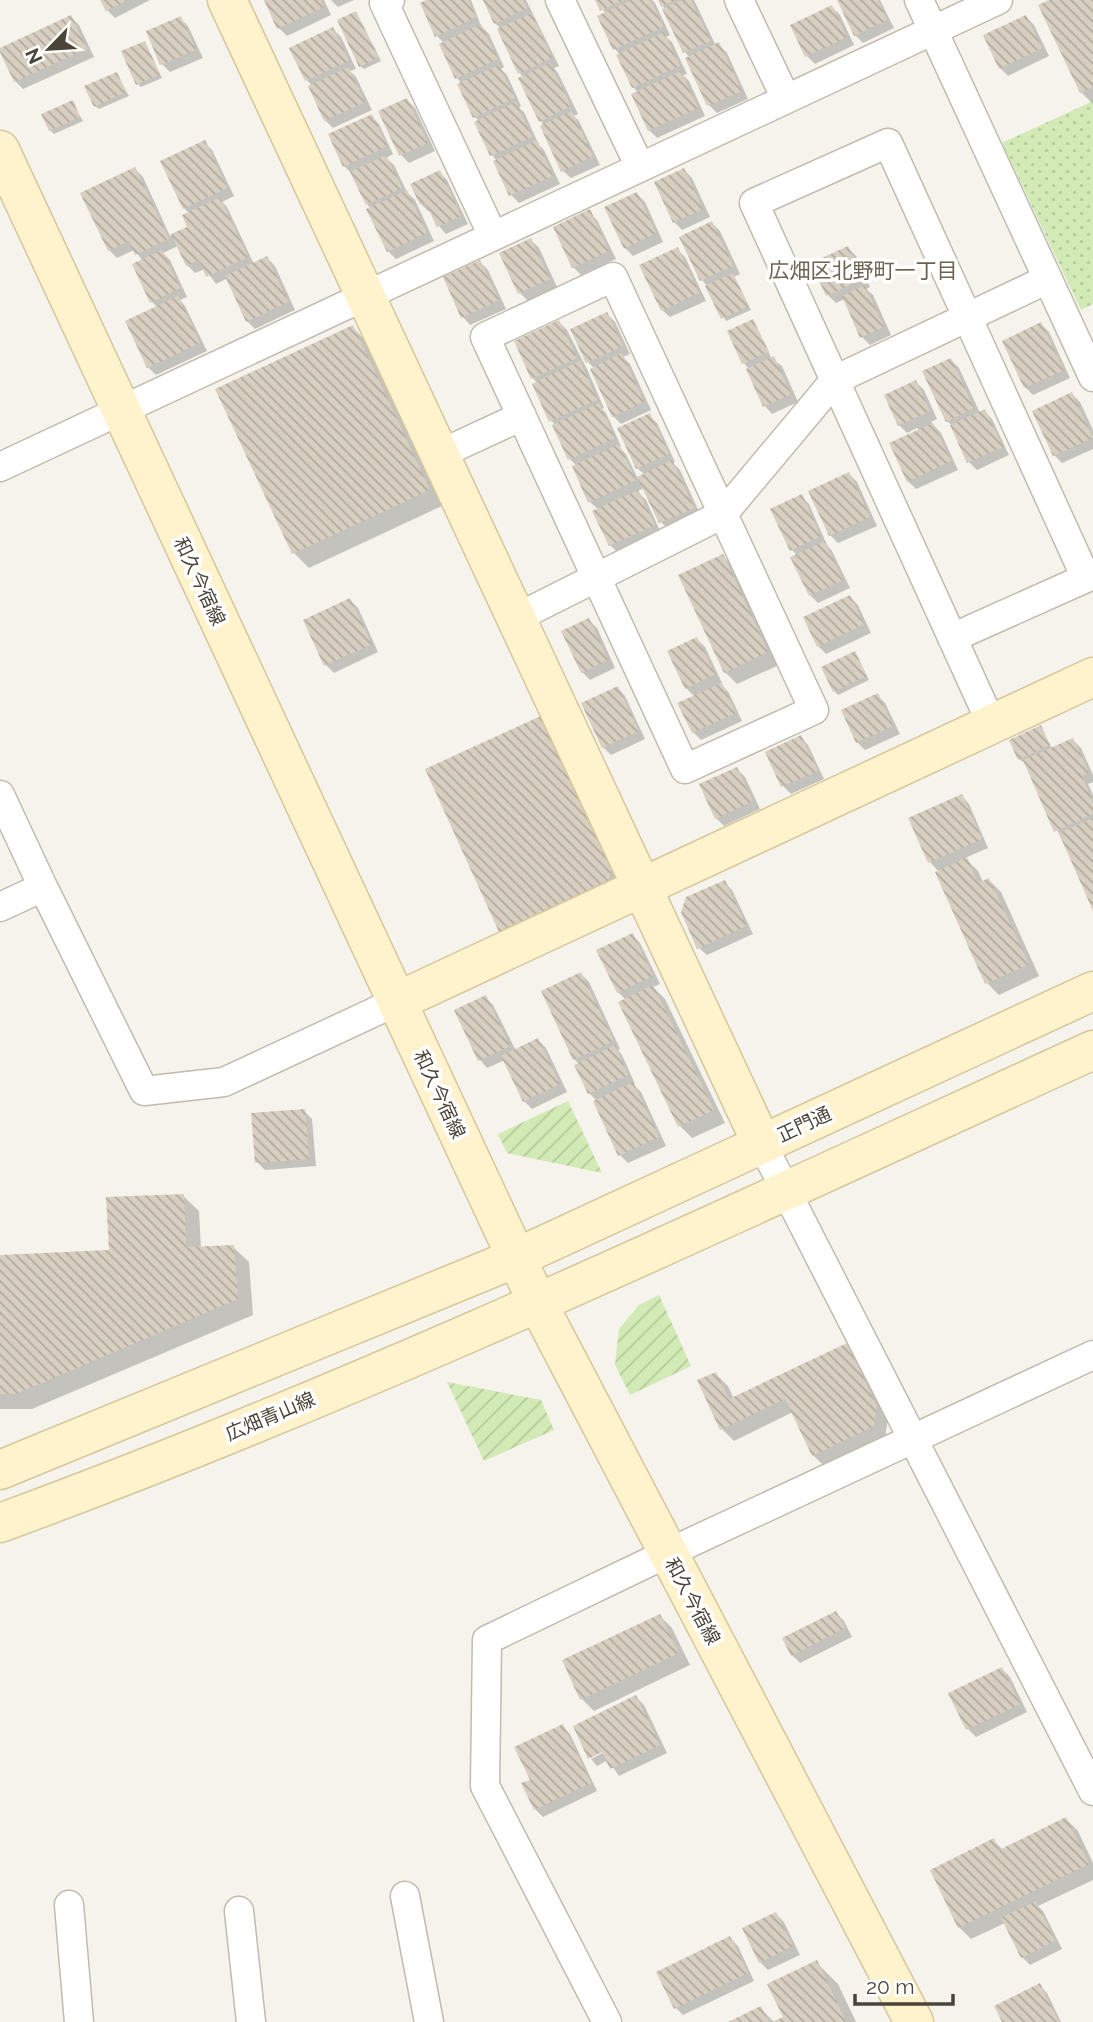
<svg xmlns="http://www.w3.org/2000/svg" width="1093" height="2022" font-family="Raleway,'Noto Sans JP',sans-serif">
  <defs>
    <pattern id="park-dots" width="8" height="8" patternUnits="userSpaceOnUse" patternTransform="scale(1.75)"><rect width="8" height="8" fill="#d2eab5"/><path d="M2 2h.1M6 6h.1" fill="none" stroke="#b6ca9c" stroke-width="1.8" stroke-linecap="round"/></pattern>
    <pattern id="garden-furrows" width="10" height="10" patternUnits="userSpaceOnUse" patternTransform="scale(1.75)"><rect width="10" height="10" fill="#d2eab5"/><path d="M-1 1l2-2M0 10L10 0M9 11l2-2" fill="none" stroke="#b6ca9c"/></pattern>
    <pattern id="building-back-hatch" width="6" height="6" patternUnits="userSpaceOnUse" patternTransform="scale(1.75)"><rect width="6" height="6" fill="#d8cfc1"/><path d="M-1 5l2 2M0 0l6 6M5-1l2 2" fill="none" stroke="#b1aa9e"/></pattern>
  </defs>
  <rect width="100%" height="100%" fill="#f6f3ec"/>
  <path fill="url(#park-dots)" d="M1093 101V304L1081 310 1002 143Z"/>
  <path fill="url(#garden-furrows)" d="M568 1101 602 1173 507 1153 498 1134Z
    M659 1295 691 1366 630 1395 615 1365 619 1329 639 1305Z
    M447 1382 541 1400 554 1430 484 1461Z"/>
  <path fill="#0003" d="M102 0H150L115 18 107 10Z
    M266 0H324L331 15 287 36 279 28Z
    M331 0H354L338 7Z
    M430 0H471L481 26 489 34 504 67 501 69 507 75 521 106 519 108 524 112 539 145 544 150 560 184 519 203 511 195 495 162 497 161 492 155 479 121 474 116 462 84 457 78 445 44 437 36Z
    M484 0H526L559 66 554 68 558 73 578 114 574 116 579 121 600 165 571 178 563 171 501 29 495 23Z
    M597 0H652L655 3 670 35 666 37 672 42 687 74 683 75 689 81 705 116 657 138 649 130 639 93 633 87 620 55 615 49 606 14Z
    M660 0H694L716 46 719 45 727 53 748 99 717 113 709 105 687 59 690 58 685 52Z
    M839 0H880L894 28 863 43 855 35Z
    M1053 0H1093V104L1081 92Z
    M832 7 840 15 854 45 815 64 807 56 792 25Z
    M356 13 381 61 364 69 360 66Z
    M71 17 79 25 94 57 23 89 15 81 0 49Z
    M1026 17 1034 25 1049 56 1008 76 1000 68Z
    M180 18 188 26 203 58 170 72 162 64 148 32Z
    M333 29 341 37 356 69 350 71 356 77 372 110 333 128 325 120 312 86 307 80Z
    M144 43 162 78 141 87 138 84Z
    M117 74 129 96 99 109 95 106Z
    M407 100 415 108 435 151 409 163 401 155 381 112Z
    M72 102 83 121 54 134 50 130Z
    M371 116 379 124 393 154 386 158 394 165 407 192 415 200 434 241 396 259 388 251 369 210 371 209 367 204 353 175 344 166Z
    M204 142 212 150 234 196 222 202 227 207 254 264 267 258 275 266 295 310 255 329 247 321 228 278 216 284 205 269 195 273 187 265 178 246 163 253 170 260 187 297 180 300 185 306 207 351 156 375 148 367 157 307 152 302 143 261 134 250 117 258 109 250 135 169 143 177 170 236 190 227 189 213 184 208Z
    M684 170 692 178 710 217 682 230 674 222Z
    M439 172 447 180 468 224 446 234 439 226 431 210 429 212 421 204Z
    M637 194 645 202 663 242 633 256 625 248Z
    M589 212 597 220 616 259 581 275 573 267Z
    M712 223 720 231 740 274 734 277 751 310 726 321 707 286 702 280 682 237Z
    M531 240 539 248 557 287 528 301 520 293Z
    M848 248 856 256 870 287 866 289 873 295 891 335 870 345 862 337 845 299 836 303 828 295 813 264Z
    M677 249 685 257 706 301 670 317 662 310Z
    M480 262 488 270 506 309 470 325 463 317Z
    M607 314 615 322 630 354 623 357 630 364 651 410 621 424 613 416 594 368 588 362Z
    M753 321 772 359 782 366 798 402 772 414 765 406 749 369 744 363 729 332Z
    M559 322 567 330 588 371 604 408 602 409 606 413 621 446 619 447 626 454 638 479 645 475 637 468 649 416 657 423 675 462 673 463 680 470 701 516 669 530 661 522 645 488 637 491 646 500 661 533 618 553 610 545 599 510 590 502 577 466 570 459 555 425 551 420 537 383 533 378Z
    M1041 324 1049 332 1070 378 1033 395 1025 387Z
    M352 327 368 343 444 505 309 568 294 553Z
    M951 360 959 368 980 413 984 411 992 419 1009 455 977 470 969 462 953 426 947 421Z
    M916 382 924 390 937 419 931 422 941 433 958 470 916 489 908 481 919 431 917 428 907 433 899 425Z
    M1072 394 1080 402 1093 430V449L1062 463 1054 455 1034 411Z
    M849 474 857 482 877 526 838 543 830 535Z
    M801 496 809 504 827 545 832 551 850 588 818 603 810 595 797 555 792 550Z
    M723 556 735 568 779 665 737 684 725 672Z
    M850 597 858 605 871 633 826 654 818 646Z
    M350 600 358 608 378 652 334 673 326 665Z
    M589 620 597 628 615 668 590 680 582 672Z
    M697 639 705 647 722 683H720L729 693 742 721 701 740 693 732 695 697 686 688Z
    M855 653 869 680 838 695 834 691Z
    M618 688 625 696 645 739 611 755 603 747Z
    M877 695 885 703 900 734 865 750 857 742Z
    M543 717 628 881 516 946 500 931Z
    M1041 727 1052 749 1073 740 1081 748 1093 775V782L1088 784 1093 795V907L1025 761 1023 762 1019 759Z
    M801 737 808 745 824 779 791 794 783 786 767 753Z
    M737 769 745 777 760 809 724 826 716 818Z
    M962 796 969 804 988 848 965 858 978 871 983 882 989 880 1001 892 1039 976 999 995 987 983 939 872 930 862 910 819Z
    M724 882 732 890 753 934 707 955 699 948Z
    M632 935 640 943 660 984 653 987 665 999 725 1123 692 1138 680 1126 620 1003 626 1000 618 992Z
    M581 974 589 982 620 1049 618 1050 622 1055 635 1084H633L641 1092 666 1146 628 1163 620 1155 595 1102 597 1101 589 1093 579 1064 574 1059Z
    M485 997 493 1005 516 1051 538 1040 546 1048 567 1092 532 1109 524 1101 505 1060 487 1068 480 1060Z
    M304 1111 312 1119 316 1166 265 1170 257 1162Z
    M183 1196 199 1211 201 1248 233 1247 249 1262 253 1315 32 1409H0V1257L110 1252Z
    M846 1345 858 1357 888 1419 885 1438 825 1467 813 1455 793 1412 734 1441 722 1429 716 1374 728 1386 734 1399Z
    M836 1613 844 1621 852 1637 800 1663 792 1655Z
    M660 1616 672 1628 690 1665 594 1711 582 1699Z
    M1002 1669 1010 1677 1027 1712 976 1737 968 1729Z
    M636 1697 644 1705 667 1753 619 1776 608 1760 597 1766 591 1759 610 1749 590 1756V1758L575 1727Z
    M562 1726 570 1734 597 1791 543 1817 535 1809 532 1780Z
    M1066 1819 1078 1831 1093 1863V1880L1038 1906 1043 1911 1062 1949 1030 1965 1022 1957 1005 1923 971 1939 959 1927 993 1840 1003 1850Z
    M776 1914 784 1922 800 1955 768 1970 760 1962Z
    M730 1938 738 1946 754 1981 683 2015 675 2007Z
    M817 1963 838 1984 856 2022H777L785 2018Z
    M1039 1985 1047 1993 1061 2022H1004Z
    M760 2008 774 2022H732Z"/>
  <path fill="url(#building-back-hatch)" d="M100 0H127L106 11Z
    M264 0H321L324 7 277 29Z
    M426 0H468L476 17 435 37 420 3Z
    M483 0H523L527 8 494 24Z
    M595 0H624L600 11Z
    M631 0H651L663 27 613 50 597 16Z
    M658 0H676L661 7Z
    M682 0H691L711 41 683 53 662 9Z
    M837 0H878L887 20 854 36Z
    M1049 0H1093V87L1080 93 1038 5Z
    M832 5 847 37 805 57 790 25Z
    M356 11 379 57 359 67 337 20Z
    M532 13 552 58 518 74 497 29Z
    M71 15 87 49 14 82 0 52V48Z
    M1026 15 1042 48 999 69 983 35Z
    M181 16 196 50 160 65 146 31Z
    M481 24 498 59 455 79 439 44Z
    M333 27 349 61 305 81 289 48Z
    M664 32 680 66 632 88 616 55Z
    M145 41 160 74 136 85 121 51Z
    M719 42 742 91 707 106 685 58Z
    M550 63 571 106 539 122 518 78Z
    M499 65 515 98 473 118 457 84Z
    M348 67 365 102 324 121 308 86Z
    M681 71 698 108 648 131 631 94Z
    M117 72 126 92 94 107 84 86Z
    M407 98 428 143 399 156 378 111Z
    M73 100 80 117 49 131 41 114Z
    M516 102 532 137 490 156 474 122Z
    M572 111 593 156 561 172 540 126Z
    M372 114 387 146 343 167 328 134Z
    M205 140 227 188 183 209 160 161Z
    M537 140 553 176 509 196 493 161Z
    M386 155 402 188 366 205 350 172Z
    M135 167 169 239 135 255 129 241 108 251 80 193Z
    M684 168 703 209 673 223 654 182Z
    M440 170 461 216 437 227 425 202 420 205 410 184Z
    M407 190 427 233 387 252 366 209Z
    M637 192 656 233 624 249 604 207Z
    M220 197 248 257 206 277 199 260 186 266 171 234 187 227 182 215Z
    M590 209 609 251 572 268 553 227Z
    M712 221 733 266 700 281 679 237Z
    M531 238 550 279 518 294 499 253Z
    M848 246 863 279 826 296 811 263Z
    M678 247 699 293 661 311 639 265Z
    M162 250 180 288 150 303 132 264Z
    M267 256 288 302 246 322 225 276Z
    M480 260 499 300 461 318 443 277Z
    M733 273 749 306 721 319 705 286Z
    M865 285 884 327 860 338 842 296Z
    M178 296 200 343 147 368 125 321Z
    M607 312 623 346 586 363 570 329Z
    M753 319 769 352 742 364 727 331Z
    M559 320 577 358 531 379 514 341Z
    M1041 322 1064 370 1024 388 1002 341Z
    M353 325 430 490 292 554 215 389Z
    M622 353 644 402 612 417 590 369Z
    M774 356 791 394 763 407 746 369Z
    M951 358 974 408 946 422 922 371Z
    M580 361 597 400 549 422 532 384Z
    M916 380 930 411 898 426 884 395Z
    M1072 392 1093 438 1053 456 1032 411Z
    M599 403 615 438 568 460 552 425Z
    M985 409 1003 447 967 463 950 425Z
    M650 413 669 454 636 469 617 428Z
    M933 423 951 461 907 482 889 443Z
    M619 444 636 480 588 503 572 466Z
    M672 460 694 508 659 523 637 477Z
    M849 472 870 517 829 536 808 491Z
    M638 490 655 525 609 546 592 511Z
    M802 494 821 536 790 551 770 509Z
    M825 541 843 580 809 596 790 557Z
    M723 554 768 652 724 673 678 575Z
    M850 595 864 624 817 647 803 617Z
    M350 598 372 644 324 666 303 620Z
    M589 618 608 660 581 673 561 631Z
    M697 637 715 674 685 689 667 651Z
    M855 651 867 676 833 692 821 667Z
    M722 683 736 713 692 733 677 703Z
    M618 686 639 731 602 748 581 703Z
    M878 693 893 726 856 743 841 710Z
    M543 715 614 864 607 883 499 932 425 769Z
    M1041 725 1050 745 1018 760 1009 740Z
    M801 735 818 771 781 787 765 752Z
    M1073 738 1089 773 1082 776 1093 802V814L1054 832 1023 760Z
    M737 767 753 801 715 819 699 784Z
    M962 794 982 839 928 863 908 818Z
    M1093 818V911L1059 833Z
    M967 857 978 883 989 878 1029 964 985 984 935 872Z
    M725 880 746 926 697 949 681 912 686 897Z
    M633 933 653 976 617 993 596 950Z
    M581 972 614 1041 573 1060 541 991Z
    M653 985 714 1110 678 1127 618 1002Z
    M486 995 510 1046 478 1061 454 1010Z
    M538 1038 560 1084 523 1102 501 1056Z
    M615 1045 628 1075 588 1094 574 1065Z
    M633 1082 659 1137 618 1156 593 1101Z
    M305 1109 309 1159 255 1163 251 1113Z
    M184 1194 186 1247 234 1245 238 1299 16 1394H0V1255L109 1250 106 1197Z
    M847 1343 877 1406 874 1426 812 1456 785 1399 720 1430 697 1380 716 1372 729 1399Z
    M836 1611 845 1628 791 1656 782 1638Z
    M660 1614 679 1653 580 1700 562 1660Z
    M1002 1667 1020 1704 966 1730 948 1693Z
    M636 1695 660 1745 610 1769 602 1752 588 1759 573 1726Z
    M563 1724 591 1783 534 1810 521 1783 530 1780 514 1747Z
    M1066 1817 1089 1864 958 1928 930 1870 994 1838 999 1850Z
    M1036 1901 1055 1941 1021 1958 1001 1918Z
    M776 1912 793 1946 759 1963 742 1928Z
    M730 1936 748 1973 674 2009 656 1972Z
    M817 1960 846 2022H772L783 2017 767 1984Z
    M1040 1983 1059 2022H1002L994 2006Z
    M761 2006 769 2022H728Z"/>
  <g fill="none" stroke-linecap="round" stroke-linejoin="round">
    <defs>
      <path id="street" d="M390 0 384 3 493 236
        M560 0 640 167
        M739 0 786 99
        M919 0 1093 377
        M613 277 814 710 685 769 485 337Z
        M440 454 522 416
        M0 467 998 0
        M516 618 723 514 835 380 1048 279
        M952 638 1086 578 888 143 754 203 992 725
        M0 795 43 887 144 1091 224 1082 398 1001
        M0 907 43 887
        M762 1144 1093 1791
        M405 1896 429 2022
        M69 1905 79 2022
        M239 1911 251 2022
        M607 2022 485 1786 487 1640 668 1553 1093 1355"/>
      <path id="secondary" d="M227 0 762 1144
        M0 150 538 1304 914 2022
        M398 1001 1093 677
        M0 1470 516 1258 1093 991
        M0 1523C373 1386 732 1215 1093 1050"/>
    </defs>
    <use href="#street" stroke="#c2bbae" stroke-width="31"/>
    <use href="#secondary" stroke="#d6c79b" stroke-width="41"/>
    <use href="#street" stroke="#fff" stroke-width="28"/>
    <use href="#secondary" stroke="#fff3cd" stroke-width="38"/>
  </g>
  <g text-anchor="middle" stroke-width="7" stroke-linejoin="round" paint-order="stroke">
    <g font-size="19" fill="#4b4439" stroke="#fff">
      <text transform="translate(200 581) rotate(65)" y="7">和久今宿線</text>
      <text transform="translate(440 1094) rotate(65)" y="7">和久今宿線</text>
      <text transform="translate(804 1124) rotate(-25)" y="7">正門通</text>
      <text transform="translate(270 1416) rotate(-23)" y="7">広畑青山線</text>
      <text transform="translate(693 1601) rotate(62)" y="7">和久今宿線</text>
    </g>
    <g font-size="21" fill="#6e6250" stroke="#fff">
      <text x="863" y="278">広畑区北野町一丁目</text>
    </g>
  </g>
  <g transform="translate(49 49) rotate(245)" stroke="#ffffff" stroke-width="5" paint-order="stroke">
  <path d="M0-5L12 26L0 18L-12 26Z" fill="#4b4439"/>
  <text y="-10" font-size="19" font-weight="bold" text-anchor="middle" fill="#4b4439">N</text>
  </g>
  <path d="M855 1994v10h98v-10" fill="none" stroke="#4b4439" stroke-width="3.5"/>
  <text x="866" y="1994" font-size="21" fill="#4b4439" stroke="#ffffff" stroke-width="5" paint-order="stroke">20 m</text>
</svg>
